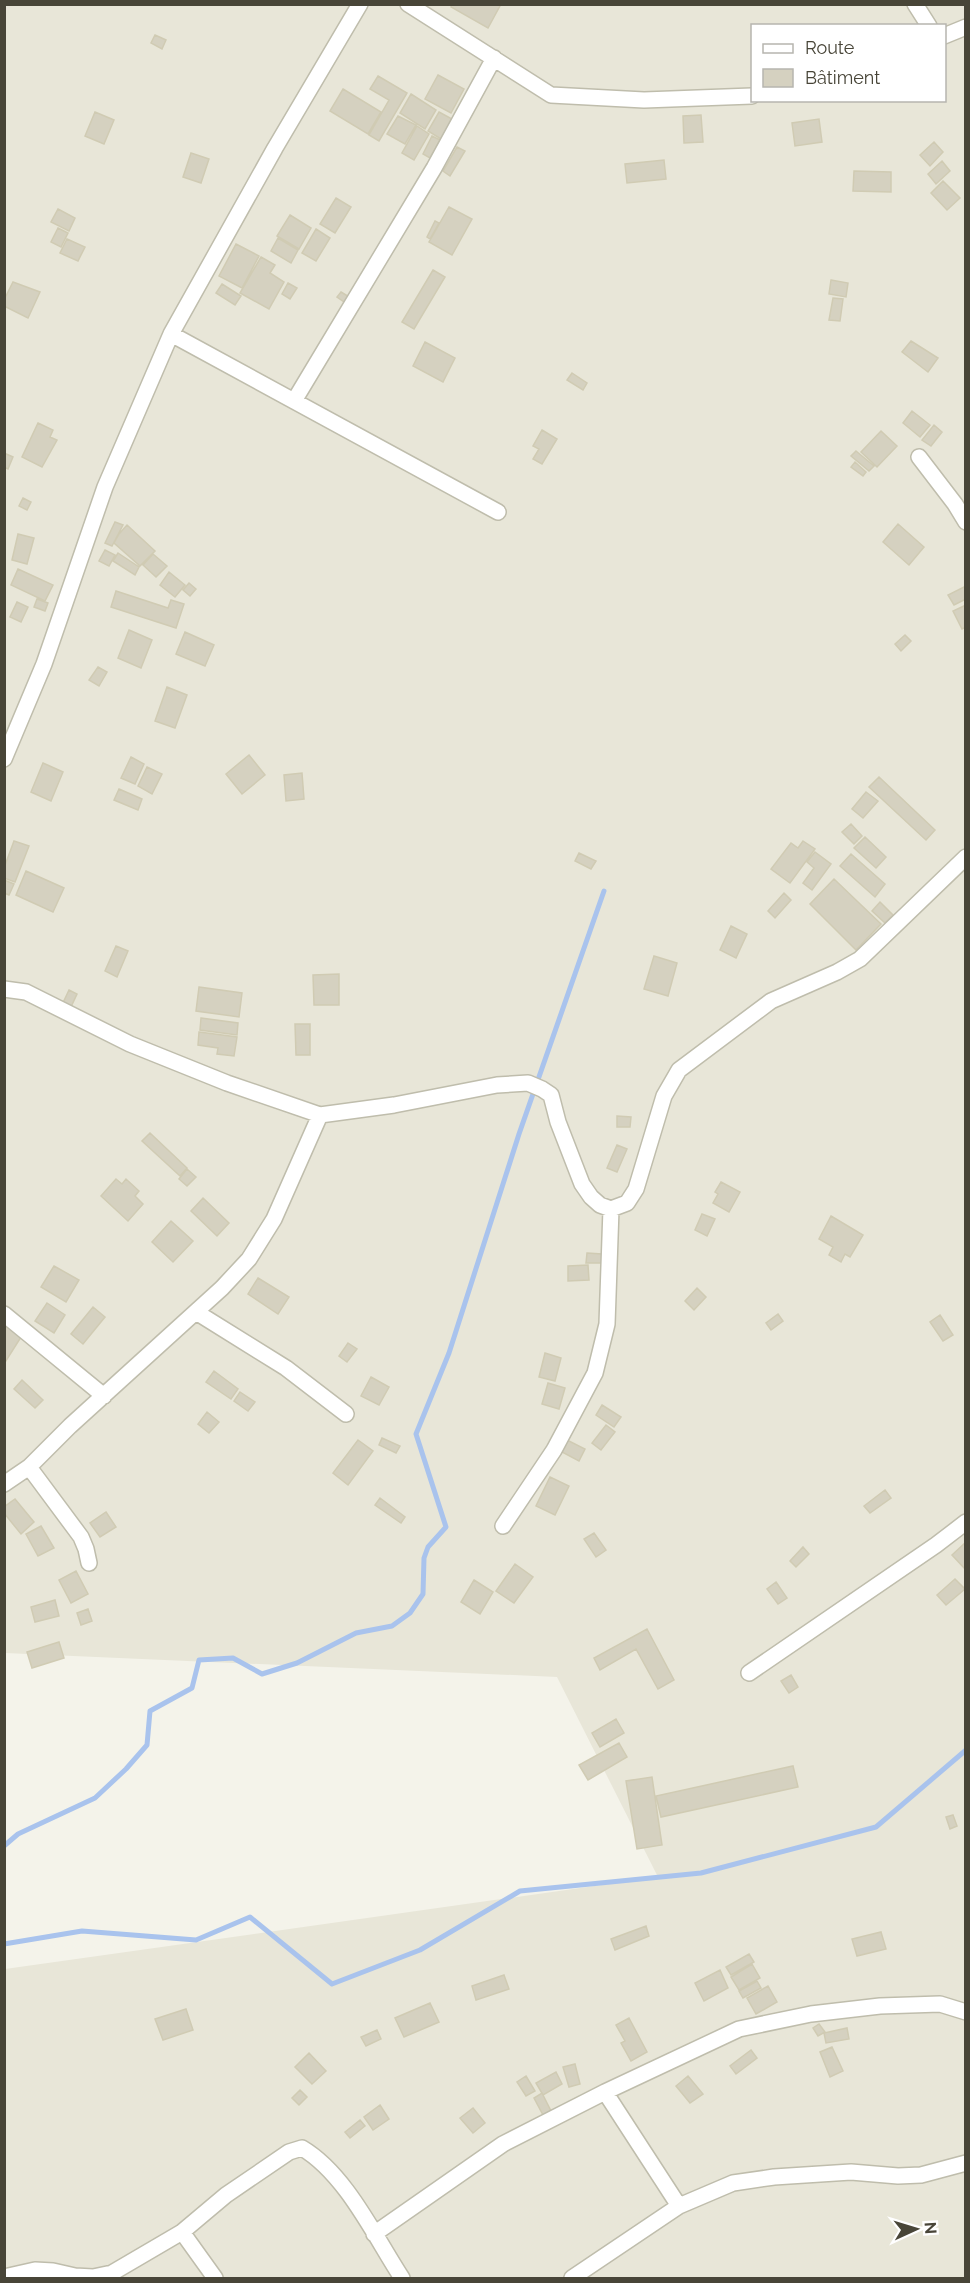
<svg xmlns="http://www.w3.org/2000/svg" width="970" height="2283" font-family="Raleway,sans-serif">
  <rect width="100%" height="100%" fill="#f4f3ea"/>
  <path fill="#e8e6d8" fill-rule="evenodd" d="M5 5H965V2278H5V1969L658 1877 557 1677 5 1653ZM752 26H944V100H752Z"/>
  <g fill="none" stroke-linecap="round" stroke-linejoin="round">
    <path stroke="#a9c3ed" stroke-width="5" d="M4 1846 18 1834 95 1798 126 1769 147 1745 150 1711 192 1688 199 1660 233 1658 262 1674 297 1663 356 1633 392 1626 410 1613 423 1594 424 1558 428 1547 446 1527 416 1434 449 1353 519 1134 604 891
      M4 1944 82 1931 196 1940 250 1917 332 1984 420 1950 520 1891 701 1873 876 1827 966 1750"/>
  </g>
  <path fill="#d5d1c0" stroke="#d0cbb3" stroke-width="1.5" d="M452 4H501L488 28 451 7Z
    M155 35 166 40 162 49 151 43Z
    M438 75 464 89 451 113 425 99Z
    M378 76 407 93 379 141 369 135 389 100 370 89Z
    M343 89 381 112 368 134 330 111Z
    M411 94 436 110 425 129 400 113Z
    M95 112 114 120 104 144 85 136Z
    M439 112 452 119 441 139 428 131Z
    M701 115 703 142 684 143 683 116Z
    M398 116 416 125 405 144 387 134Z
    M819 119 822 142 795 146 792 123Z
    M417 126 429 134 414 160 402 153Z
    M432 136 440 140 430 158 423 154Z
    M934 142 943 152 930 166 920 155Z
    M457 147 465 151 450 176 443 171Z
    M191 153 209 159 201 183 183 177Z
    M664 160 666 179 627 183 625 164Z
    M942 161 950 171 936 184 928 174Z
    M854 171 891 172V192L853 191Z
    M943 181 960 198 947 210 931 193Z
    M336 198 351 207 335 233 320 224Z
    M449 207 472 219 452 255 429 242Z
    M58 209 75 218 69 231 51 222Z
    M290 215 311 228 299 249 277 236Z
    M435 221 439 223 430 239 427 237Z
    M58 228 68 233 61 247 51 242Z
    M316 229 330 238 316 261 302 253Z
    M278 238 298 250 291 263 271 251Z
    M67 239 85 247 78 261 60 253Z
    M236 244 259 256 242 288 219 276Z
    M261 257 275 265 270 273 284 282 269 309 240 293Z
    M433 270 445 277 414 329 402 322Z
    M831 280 848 283 846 297 829 294Z
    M13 282 40 292 28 318 4 306V300Z
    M288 283 297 288 290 299 282 294Z
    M222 284 241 296 235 305 216 293Z
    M341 292 351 298 347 304 337 297Z
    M833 298 843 299 840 321 829 320Z
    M911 341 938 358 928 372 902 352Z
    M425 342 455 358 443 382 413 366Z
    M572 373 587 383 583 390 567 380Z
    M912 411 930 425 920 437 903 423Z
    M38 423 53 430 50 437 57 440 42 467 22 457Z
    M934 425 942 432 931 446 922 440Z
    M542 430 557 439 542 464 533 459 539 449 533 446Z
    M881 431 897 446 877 467 861 452Z
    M856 451 874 466 869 471 851 456Z
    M4 453 13 457 8 469 4 467Z
    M855 462 866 472 863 476 851 467Z
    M23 498 31 502 27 510 19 506Z
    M115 522 123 525 112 546 105 543Z
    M898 524 924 547 909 565 883 542Z
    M127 525 155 551 140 566 114 543 119 534Z
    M18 534 34 538 27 564 12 560Z
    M105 550 115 555 109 566 99 561Z
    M118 553 139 567 135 575 113 561Z
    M153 554 167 566 156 577 143 565Z
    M18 569 53 585 45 601 11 585Z
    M169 572 185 585 175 597 160 585Z
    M189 583 196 589 190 596 183 590Z
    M966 586V599L954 605 948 595Z
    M116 591 168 608 171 600 184 604 176 628 111 607Z
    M37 599 48 603 45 611 34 607Z
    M17 602 28 607 21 622 10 617Z
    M966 605V627L962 629 953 611Z
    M129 630 152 640 141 668 118 658Z
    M185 632 214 645 205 666 176 654Z
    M905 635 911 641 901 651 895 644Z
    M98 667 107 672 99 686 89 680Z
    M167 687 187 695 175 728 155 721Z
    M249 755 265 775 242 794 226 774Z
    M131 757 144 764 135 784 121 778Z
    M43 763 63 772 51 801 31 792Z
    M147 767 162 774 152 794 138 786Z
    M302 773 304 799 286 801 284 775Z
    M879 777 935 830 926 840 869 787Z
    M119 789 142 799 138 810 114 800Z
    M866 792 878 801 863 818 852 809Z
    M851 824 862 836 854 844 842 832Z
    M865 837 886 857 876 868 854 848Z
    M14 841 29 846 15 882 4 878V868Z
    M803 841 815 849 790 883 771 869 791 843 798 848Z
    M815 852 831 864 812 890 803 883 814 868 807 862Z
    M579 853 596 861 591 869 575 861Z
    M851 854 885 884 875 897 840 866Z
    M26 871 64 888 53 912 16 895Z
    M834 879 881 924 856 950 810 904Z
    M4 880 14 884 9 895 4 893Z
    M784 893 791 900 775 918 768 911Z
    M880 902 893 915 885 923 872 911Z
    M731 926 747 934 736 958 720 950Z
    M116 946 128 951 117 977 105 971Z
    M654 956 677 963 668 996 644 989Z
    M339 974V1005H314L313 975Z
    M199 987 242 993 239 1017 196 1011Z
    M69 990 77 994 70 1009 62 1005Z
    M201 1018 238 1023 237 1035 200 1030Z
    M295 1024H310V1055H296Z
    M199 1032 237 1037 234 1056 217 1054 218 1048 198 1045Z
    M617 1116 631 1117 630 1127H617Z
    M150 1133 187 1168 180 1176 142 1141Z
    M617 1145 627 1149 617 1172 607 1168Z
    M187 1169 196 1177 187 1186 179 1179Z
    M116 1179 122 1184 126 1179 139 1191 135 1196 143 1204 128 1221 101 1196Z
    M721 1182 740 1192 729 1212 713 1203 718 1194 715 1192Z
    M203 1198 229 1223 217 1236 191 1211Z
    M702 1214 715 1219 707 1236 695 1230Z
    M831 1216 863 1235 850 1257 845 1254 841 1262 829 1255 833 1247 819 1239Z
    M171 1221 193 1241 173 1262 152 1242Z
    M587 1253 602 1254V1263H586Z
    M588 1265 589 1280 568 1281V1266Z
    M54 1266 79 1280 66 1302 41 1287Z
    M258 1278 289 1297 278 1314 248 1294Z
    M697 1288 706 1297 694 1310 685 1301Z
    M47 1303 65 1315 54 1333 35 1321Z
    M93 1307 105 1317 83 1344 71 1334Z
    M778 1314 783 1321 771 1330 766 1323Z
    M940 1315 953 1335 943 1341 930 1322Z
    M4 1322 23 1334 4 1364Z
    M348 1343 357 1349 347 1362 339 1356Z
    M545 1353 561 1358 555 1381 539 1377Z
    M214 1371 238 1389 231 1399 206 1382Z
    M371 1377 389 1387 379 1405 361 1396Z
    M22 1380 43 1400 35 1408 14 1389Z
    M548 1383 565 1388 559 1409 542 1404Z
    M240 1392 255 1402 248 1411 234 1401Z
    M602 1405 621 1417 614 1427 596 1415Z
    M207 1412 219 1422 209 1433 198 1424Z
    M606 1425 615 1432 601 1450 592 1443Z
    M382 1438 400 1446 396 1453 379 1445Z
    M565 1439 585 1449 579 1461 560 1451Z
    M358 1440 373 1451 348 1485 333 1473Z
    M550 1477 569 1486 555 1515 536 1506Z
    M885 1490 891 1498 870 1513 864 1506Z
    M380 1498 405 1517 401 1523 375 1505Z
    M15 1499 34 1522 21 1534 4 1513V1507Z
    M106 1512 116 1527 100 1537 90 1523Z
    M41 1526 54 1548 38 1556 26 1534Z
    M594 1533 606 1550 596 1557 584 1539Z
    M966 1542V1570L952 1555Z
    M803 1547 809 1554 796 1567 790 1561Z
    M515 1564 533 1577 514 1603 496 1591Z
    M76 1571 88 1594 71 1603 59 1580Z
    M955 1579 965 1589 946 1605 937 1595Z
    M474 1580 493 1592 480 1614 461 1602Z
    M776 1582 787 1598 778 1604 767 1589Z
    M55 1600 59 1616 35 1622 31 1607Z
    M88 1609 92 1621 81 1625 77 1613Z
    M647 1629 674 1680 658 1689 636 1649 600 1670 594 1658Z
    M59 1642 64 1658 32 1668 27 1652Z
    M791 1675 798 1687 789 1693 781 1681Z
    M616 1719 624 1733 600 1747 592 1733Z
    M619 1743 627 1757 588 1780 579 1765Z
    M793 1766 798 1787 661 1817 656 1796Z
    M652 1777 662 1845 637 1849 626 1781Z
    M953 1815 957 1826 950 1829 946 1817Z
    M646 1926 649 1936 615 1950 611 1939Z
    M881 1932 886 1949 857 1956 852 1939Z
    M749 1954 754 1962 731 1975 726 1967Z
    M752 1964 760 1978 739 1990 731 1977Z
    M720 1970 728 1988 704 2001 695 1983Z
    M504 1975 509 1989 476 2000 472 1986Z
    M757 1981 761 1988 743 1998 739 1991Z
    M768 1986 777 2002 756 2014 747 1998Z
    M430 2003 439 2022 404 2037 395 2018Z
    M186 2009 193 2030 163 2040 155 2019Z
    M629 2018 647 2052 631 2061 621 2043 625 2041 616 2025Z
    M819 2024 825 2032 818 2036 813 2028Z
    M847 2028 849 2039 826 2043 824 2033Z
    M377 2030 381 2039 366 2046 361 2037Z
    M832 2047 843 2071 830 2077 820 2052Z
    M751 2050 757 2058 736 2074 730 2066Z
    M309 2053 326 2071 312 2084 295 2067Z
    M575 2064 580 2084 569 2087 563 2067Z
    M556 2072 562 2084 543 2095 536 2083Z
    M526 2076 535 2091 526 2096 517 2082Z
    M688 2076 703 2094 690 2103 676 2086Z
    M300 2090 307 2097 299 2105 292 2098Z
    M542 2093 551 2111 543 2115 534 2098Z
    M380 2105 389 2119 373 2130 364 2117Z
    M473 2108 485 2123 473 2133 460 2118Z
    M360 2120 365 2126 350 2138 345 2132Z"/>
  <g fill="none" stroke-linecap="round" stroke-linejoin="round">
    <defs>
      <path id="minor" d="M408 4 551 95 644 100 752 96
        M915 4 929 26
        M944 36 966 27
        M171 334 498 512
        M294 401 434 168 494 58
        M919 457 955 504 966 522
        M4 759 44 664 105 487 171 334 275 148 360 4
        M4 989 26 992 130 1044 227 1083 320 1115 394 1105 497 1085 528 1083 542 1089 551 1095 558 1122 582 1184 591 1197 600 1205 611 1209 627 1203 636 1189 664 1096 679 1070 771 1001 837 972 860 959 966 857
        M196 1312 286 1368 346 1414
        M4 1314 104 1396
        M29 1467 81 1537 86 1549 89 1563
        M4 1484 29 1467 70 1426 222 1288 249 1259 274 1219 320 1115
        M503 1526 554 1450 595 1373 607 1324 611 1209
        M749 1673 936 1545 966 1522
        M605 2092 679 2206
        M182 2232 215 2278
        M374 2234 503 2144 605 2092 739 2029 811 2014 880 2006 940 2004 966 2012
        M4 2277 35 2270 53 2271 75 2276 93 2277 112 2273 182 2232 226 2195 289 2152 302 2148C346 2174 375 2237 402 2278
        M572 2278 679 2206 733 2183 774 2177 851 2172 898 2176 921 2175 966 2163"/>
    </defs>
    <use href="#minor" stroke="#bfbdac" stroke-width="18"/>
    <use href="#minor" stroke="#fff" stroke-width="15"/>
  </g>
  <rect width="970" height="2283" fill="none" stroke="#484538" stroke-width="12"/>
  <rect x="751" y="24" width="195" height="78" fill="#ffffff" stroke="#b6b5af" stroke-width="1.5"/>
  <rect x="763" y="44" width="30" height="9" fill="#ffffff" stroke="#b6b5af" stroke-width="1.5"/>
  <text x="805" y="54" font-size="18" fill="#484538">Route</text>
  <rect x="763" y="69" width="30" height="18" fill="#d5d1c0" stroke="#b6b5af" stroke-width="1.5"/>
  <text x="805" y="84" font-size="18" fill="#484538">Bâtiment</text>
  <g transform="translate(916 2229) rotate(86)" stroke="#ffffff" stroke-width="4.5" paint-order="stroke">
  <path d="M0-4.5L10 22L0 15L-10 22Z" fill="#484538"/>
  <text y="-9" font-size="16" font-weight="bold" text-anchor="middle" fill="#484538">N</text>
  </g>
</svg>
